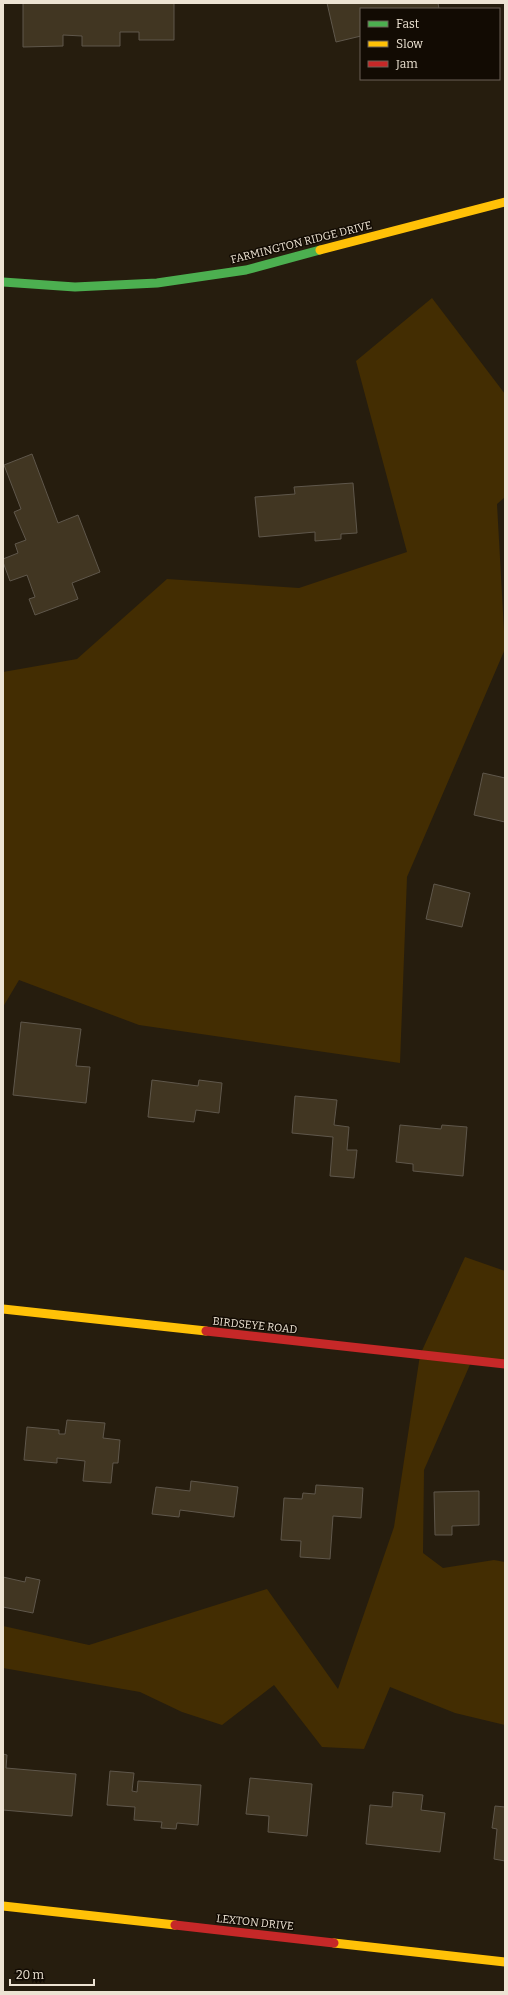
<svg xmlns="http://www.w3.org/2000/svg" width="508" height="1995" font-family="Bitter,serif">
  <rect width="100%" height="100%" fill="#261d0e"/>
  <path fill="#432d02" d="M432 298 505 394V497L497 504 505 649 407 877 400 1063 139 1025 19 980 3 1007V672L77 659 167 579 299 588 407 552 356 361Z
    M465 1257 505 1271V1364L472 1360 424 1470 423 1553 443 1568 494 1560 505 1562V1725L455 1713 390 1687 364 1749 322 1747 274 1685 222 1725 182 1712 140 1692 3 1668V1626L89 1645 267 1589 338 1689 394 1527 420 1355Z"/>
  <path fill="#413622" stroke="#5f574b" d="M23 3H174V40H139V32H120V46H82V36L63 35V46L23 47Z
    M327 3H438L439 9H361V36L336 42Z
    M32 454 58 523 78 515 100 572 72 583 78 599 35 615 29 599 35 597 27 575 10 581 3 562V559L18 553 15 544 26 540 14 512 21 509 4 465Z
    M353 483 357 533 341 534V539L315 541V532L259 537 255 497 295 494 294 487Z
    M483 773 505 778V822L474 815Z
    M434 884 470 893 462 927 426 919Z
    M21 1022 81 1029 76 1066 90 1067 86 1103 13 1095Z
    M152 1080 198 1086 199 1080 222 1083 219 1113 196 1110 194 1122 148 1117Z
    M295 1096 337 1100 334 1125 349 1127 347 1150H357L354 1178 330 1176 333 1137 292 1133Z
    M400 1125 441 1129 442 1125 467 1127 463 1176 413 1171V1164L396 1162Z
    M67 1420 105 1423 103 1438 120 1440 118 1463H113L111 1483 83 1481 85 1461 57 1458V1463L24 1460 27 1427 59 1430V1434H65Z
    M191 1481 238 1487 234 1517 180 1510 179 1517 152 1514 156 1487 190 1491Z
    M316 1485 363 1488 361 1518 333 1516 330 1559 300 1557 301 1541 281 1540 284 1498 302 1499 303 1493 315 1494Z
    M479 1491V1525L452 1526V1535H435L434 1492Z
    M3 1577 25 1582 26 1577 40 1580 33 1613 3 1607Z
    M3 1754 7 1755 6 1768 76 1774 72 1816 3 1810Z
    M110 1771 134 1773 132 1791 137 1792 138 1781 201 1785 198 1825 177 1823 176 1829 161 1828 162 1822 134 1820 135 1807 107 1805Z
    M250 1778 312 1784 307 1836 268 1832 269 1816 246 1814Z
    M393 1792 423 1795 421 1810 445 1813 440 1852 366 1844 370 1805 392 1807Z
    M495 1806 505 1807V1861L494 1859 497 1829 492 1828Z"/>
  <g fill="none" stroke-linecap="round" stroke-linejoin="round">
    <path stroke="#4caf50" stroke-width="9" d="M3 282 75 287 157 283 246 270 320 250"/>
    <path stroke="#ffc107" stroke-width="9" d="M320 250 505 202
      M3 1309 206 1331
      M3 1906 175 1925
      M334 1943 505 1962"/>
    <path stroke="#c62828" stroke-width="9" d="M206 1331 505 1364
      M175 1925 334 1943"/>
  </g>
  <g text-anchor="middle" stroke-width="3" stroke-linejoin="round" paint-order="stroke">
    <g font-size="11" fill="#ede3d3" stroke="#120b03">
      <text transform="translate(301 242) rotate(-14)" y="4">FARMINGTON RIDGE DRIVE</text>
      <text transform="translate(255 1325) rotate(6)" y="4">BIRDSEYE ROAD</text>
      <text transform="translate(255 1922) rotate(6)" y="4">LEXTON DRIVE</text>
    </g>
  </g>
  <rect width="508" height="1995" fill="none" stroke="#ede3d3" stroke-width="8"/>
  <rect x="360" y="8" width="140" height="72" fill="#120b03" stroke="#6a6156"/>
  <rect x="368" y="21" width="20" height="6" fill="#4caf50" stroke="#6a6156"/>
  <text x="396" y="28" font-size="12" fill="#ede3d3">Fast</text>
  <rect x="368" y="41" width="20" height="6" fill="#ffc107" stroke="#6a6156"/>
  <text x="396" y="48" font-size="12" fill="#ede3d3">Slow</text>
  <rect x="368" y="61" width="20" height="6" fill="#c62828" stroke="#6a6156"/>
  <text x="396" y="68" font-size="12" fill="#ede3d3">Jam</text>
  <path d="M10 1979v6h84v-6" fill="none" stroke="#ede3d3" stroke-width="2"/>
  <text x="16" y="1979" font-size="12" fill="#ede3d3" stroke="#120b03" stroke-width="3" paint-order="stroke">20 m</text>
</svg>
